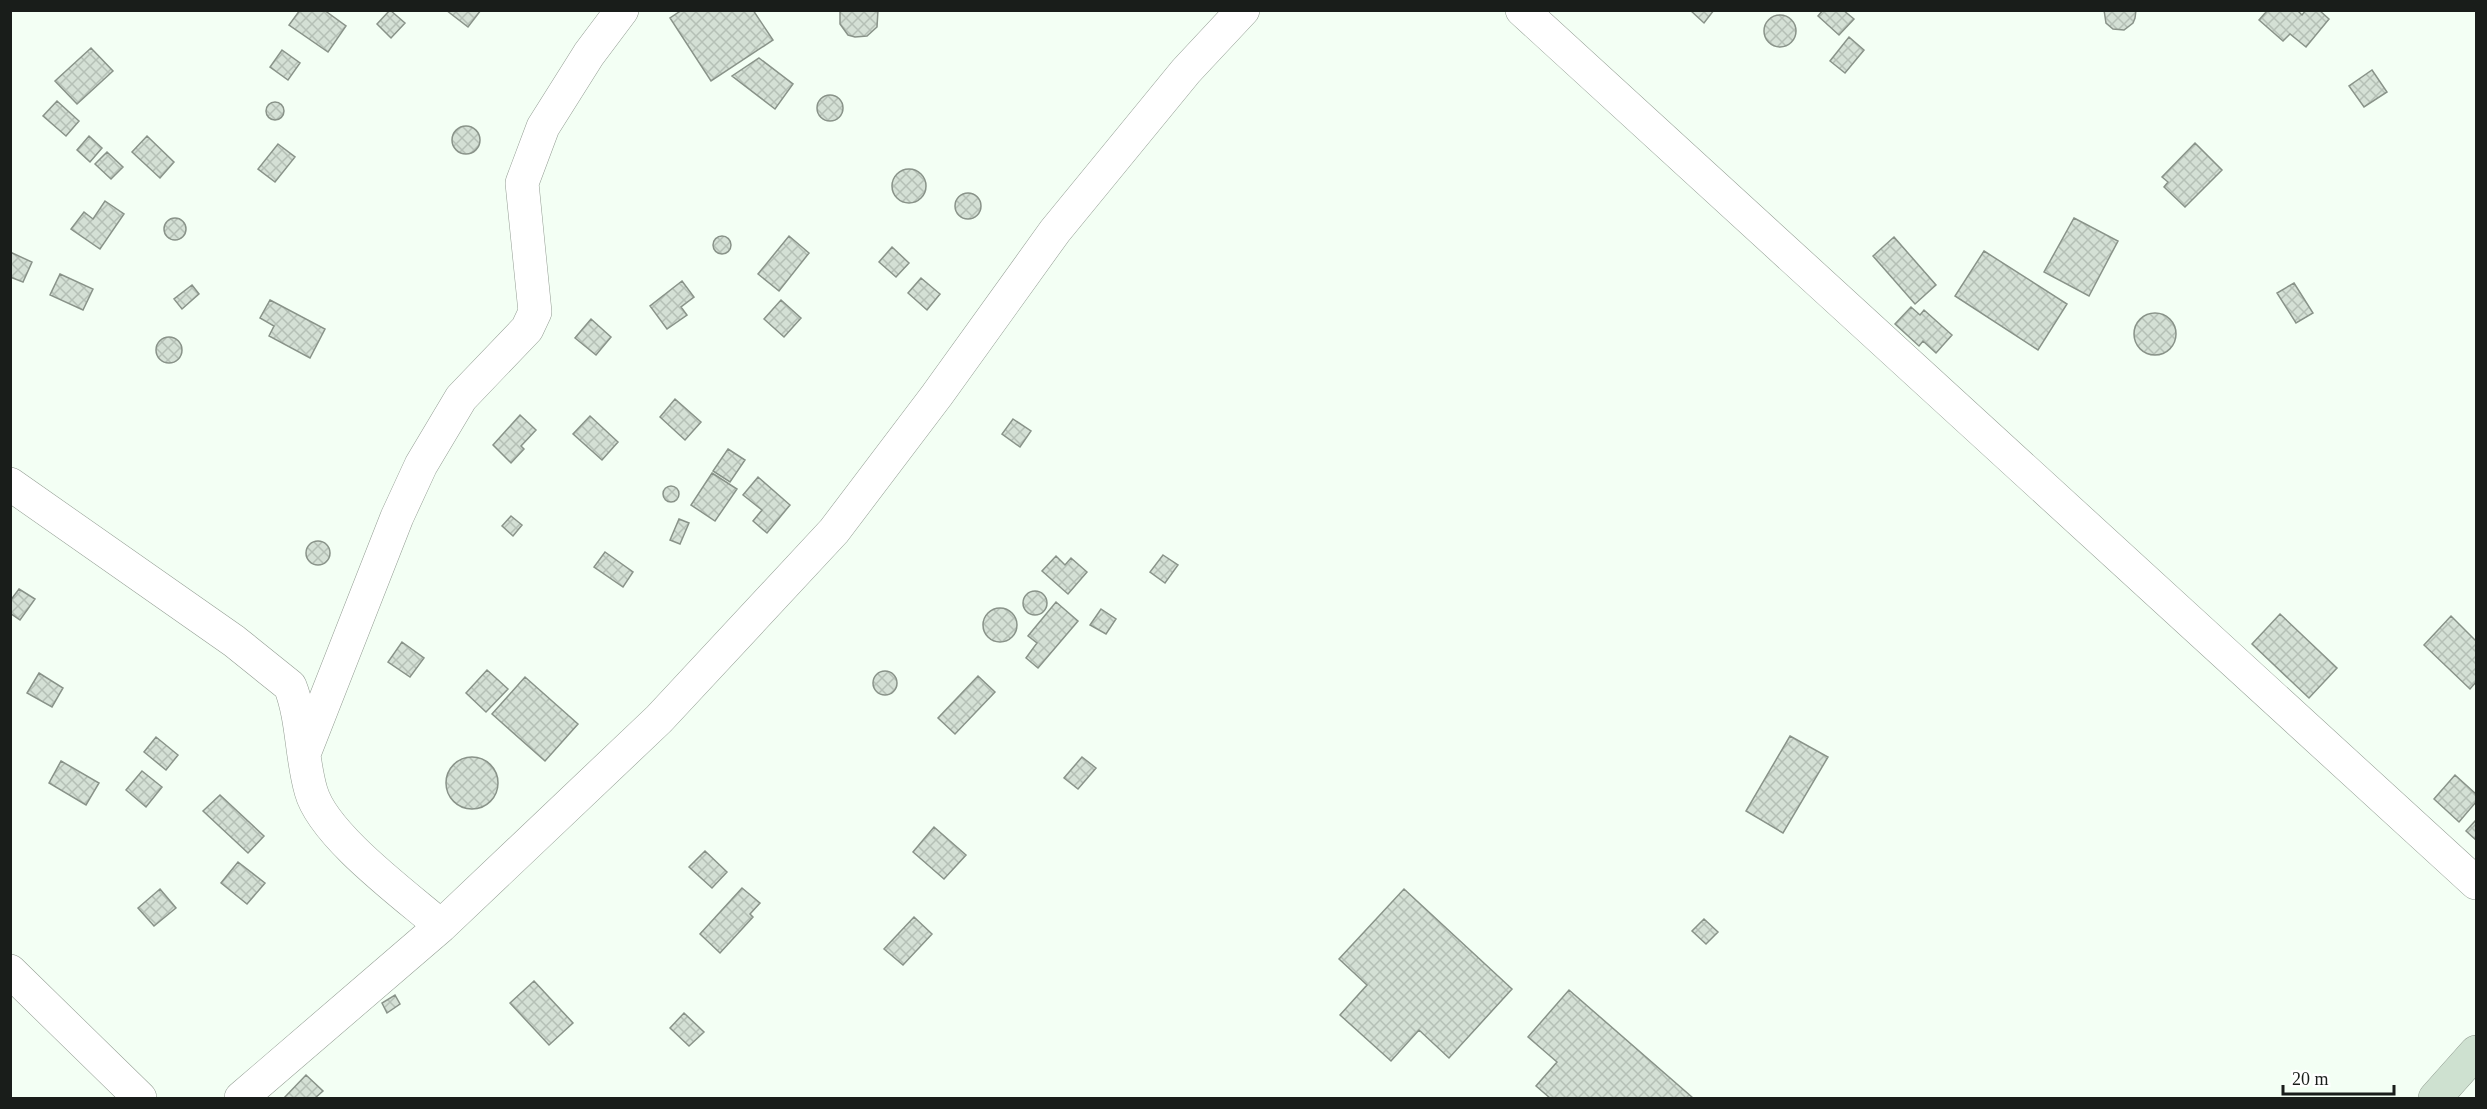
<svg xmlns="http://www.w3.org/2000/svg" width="2487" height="1109" font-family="'Times New Roman',serif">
  <defs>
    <pattern id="building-cross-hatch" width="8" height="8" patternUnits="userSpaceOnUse" patternTransform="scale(1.5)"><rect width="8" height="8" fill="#d4e0d5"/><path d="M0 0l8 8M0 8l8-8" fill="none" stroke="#b5c0b6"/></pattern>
  </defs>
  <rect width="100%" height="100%" fill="#f3fff4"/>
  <path fill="url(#building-cross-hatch)" stroke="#899389" stroke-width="1.5" d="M300 10H324L346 26 328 52 289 25Z
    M390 10 405 23 391 38 377 24Z
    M446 10H481L468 27Z
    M682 10H753L773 40 711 81 670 18Z
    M878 10 877 27 867 36 855 37 848 35 840 24V10Z
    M1690 10H1714L1704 23Z
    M1823 10H1843L1854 19 1839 35 1818 16Z
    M2104 10H2136L2135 18 2133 23 2124 30 2113 29 2106 23Z
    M2264 10H2297L2302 15 2306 10H2319L2329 19 2306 47 2290 34 2283 41 2259 20 2266 12Z
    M1764 31a16 16 0 1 1 32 0a16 16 0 1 1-32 0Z
    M1849 37 1864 50 1845 73 1830 61Z
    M91 48 113 71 77 104 55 81Z
    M282 50 300 63 288 80 270 67Z
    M759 58 793 84 775 109 732 76Z
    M2372 70 2387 92 2364 107 2349 86Z
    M817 108a13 13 0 1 1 26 0a13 13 0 1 1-26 0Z
    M57 101 79 121 66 136 43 116Z
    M266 111a9 9 0 1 1 18 0a9 9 0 1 1-18 0Z
    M452 140a14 14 0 1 1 28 0a14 14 0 1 1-28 0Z
    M89 136 102 148 90 162 77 150Z
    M147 136 174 162 160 178 132 152Z
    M2195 143 2222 170 2185 207 2164 187 2168 182 2162 177Z
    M278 144 295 157 275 182 258 169Z
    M107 152 123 167 111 179 95 164Z
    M892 186a17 17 0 1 1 34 0a17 17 0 1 1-34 0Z
    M955 206a13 13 0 1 1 26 0a13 13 0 1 1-26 0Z
    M105 201 124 214 100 249 71 229 84 212 93 219Z
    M2074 218 2118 241 2089 296 2044 272Z
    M164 229a11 11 0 1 1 22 0a11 11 0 1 1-22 0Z
    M713 245a9 9 0 1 1 18 0a9 9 0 1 1-18 0Z
    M789 236 809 253 779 291 758 274Z
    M1894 237 1936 285 1915 304 1873 256Z
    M892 247 909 263 896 277 879 262Z
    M1984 251 2067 304 2038 350 1955 296Z
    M10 252 32 262 23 282 10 277Z
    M60 274 93 289 83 310 50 295Z
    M921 278 940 294 927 310 908 293Z
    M682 281 694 297 681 307 687 315 667 329 650 306Z
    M2294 283 2313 313 2296 323 2277 293Z
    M192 285 199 294 182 309 174 299Z
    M270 300 325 329 310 358 269 336 274 326 260 318Z
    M781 300 801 318 784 337 764 319Z
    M1911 307 1920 315 1924 310 1952 335 1936 353 1923 341 1919 346 1895 324Z
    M2134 334a21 21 0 1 1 42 0a21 21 0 1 1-42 0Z
    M591 319 611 337 596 355 575 338Z
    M156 350a13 13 0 1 1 26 0a13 13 0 1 1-26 0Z
    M675 399 701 422 685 440 660 417Z
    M520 415 536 430 521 446 524 449 511 463 493 445Z
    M590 416 618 442 602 460 573 434Z
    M1013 419 1031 431 1020 447 1002 434Z
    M728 449 745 460 730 482 713 471Z
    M712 473 737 489 715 521 691 505Z
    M758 477 790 505 767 533 753 521 762 510 743 495Z
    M663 494a8 8 0 1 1 16 0a8 8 0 1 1-16 0Z
    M511 516 522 525 513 536 502 526Z
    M679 519 689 523 680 544 670 540Z
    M306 553a12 12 0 1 1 24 0a12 12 0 1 1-24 0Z
    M605 552 633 572 623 587 594 567Z
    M1163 555 1178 565 1165 583 1150 572Z
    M1056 556 1065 565 1071 558 1087 572 1068 594 1042 571Z
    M19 589 35 599 20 620 10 613V601Z
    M1023 603a12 12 0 1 1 24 0a12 12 0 1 1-24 0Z
    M1056 602 1078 621 1038 668 1026 658 1037 643 1028 636Z
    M983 625a17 17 0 1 1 34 0a17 17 0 1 1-34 0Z
    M1101 609 1116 619 1106 634 1090 625Z
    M2280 614 2337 668 2309 698 2252 644Z
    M2451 616 2476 641V682L2470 689 2424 645Z
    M402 642 424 658 410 677 388 662Z
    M487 670 508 689 486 712 466 693Z
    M873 683a12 12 0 1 1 24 0a12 12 0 1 1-24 0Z
    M39 673 63 688 52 707 27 693Z
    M978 676 995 692 955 734 938 718Z
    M525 677 578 724 545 761 492 714Z
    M1790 736 1828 757 1783 833 1746 811Z
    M156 737 178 755 166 770 144 752Z
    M1082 757 1096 768 1078 789 1064 778Z
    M446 783a26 26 0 1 1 52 0a26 26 0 1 1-52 0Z
    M61 761 99 783 86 805 49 783Z
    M142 771 162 787 146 807 126 790Z
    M2455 775 2476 794V802L2459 822 2434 799Z
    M220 795 264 836 248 853 203 811Z
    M2476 820V840L2466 831Z
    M934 827 966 855 944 879 913 852Z
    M705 851 727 872 712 888 689 867Z
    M238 862 265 883 247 904 221 883Z
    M742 888 760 903 750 914 753 917 720 953 700 934Z
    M160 889 176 908 154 926 138 908Z
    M1404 889 1512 989 1449 1058 1419 1030 1391 1061 1340 1015 1367 985 1339 959Z
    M914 917 932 934 903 965 884 949Z
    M1704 919 1718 932 1706 944 1692 931Z
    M534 981 573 1023 549 1045 510 1003Z
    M1569 990 1693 1098H1550L1536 1086 1557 1062 1528 1037Z
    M395 995 400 1004 387 1013 382 1003Z
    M684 1013 704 1032 689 1046 670 1028Z
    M306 1075 323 1091 315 1098H284Z"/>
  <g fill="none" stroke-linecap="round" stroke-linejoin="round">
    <defs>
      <path id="minor" d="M1522 10 2476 883
        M10 484 234 641 290 686C303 719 301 757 311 791 323 835 405 895 441 926
        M304 754 397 517 421 465 461 398 527 329 535 312 522 183 543 127 589 54 622 10
        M10 971 140 1098
        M241 1098 441 926 659 719 834 531 937 395 1055 231 1186 71 1243 10"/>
      <path id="secondary" d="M2435 1098 2476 1052"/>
    </defs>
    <use href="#minor" stroke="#929c92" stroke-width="34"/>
    <use href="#secondary" stroke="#929c92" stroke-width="34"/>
    <use href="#minor" stroke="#fff" stroke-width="33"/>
    <use href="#secondary" stroke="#cee1d0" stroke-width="33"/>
  </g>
  <rect width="2487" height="1109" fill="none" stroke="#191d1a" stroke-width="24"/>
  <path d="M2283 1085v9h111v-9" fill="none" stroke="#191d1a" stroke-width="3"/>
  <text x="2292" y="1085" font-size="18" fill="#191d1a" stroke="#ffffff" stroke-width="4.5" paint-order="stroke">20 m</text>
</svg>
